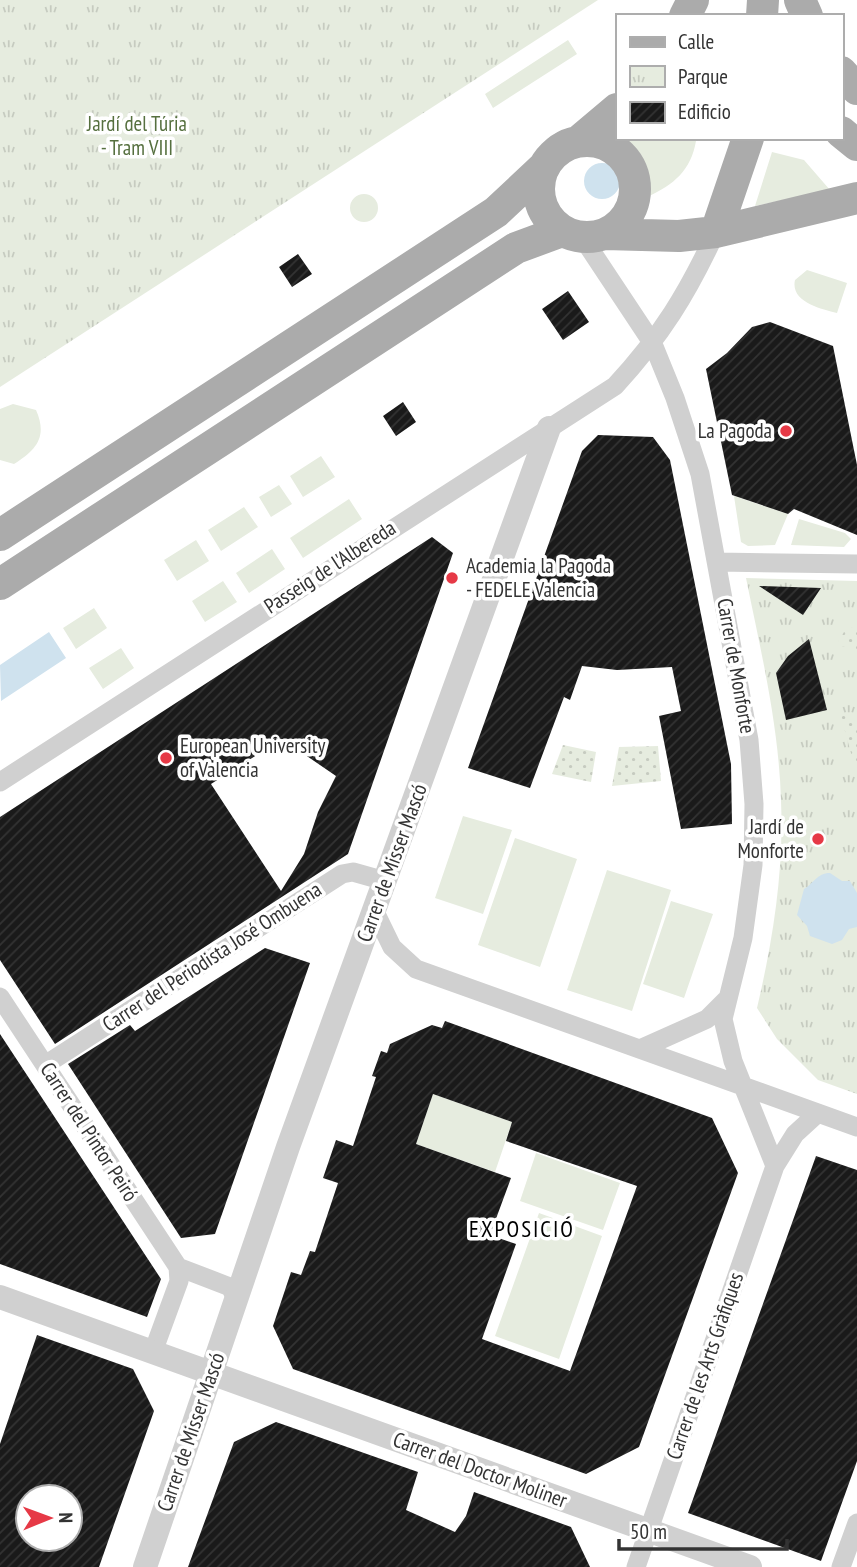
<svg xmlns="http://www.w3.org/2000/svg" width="857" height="1567" font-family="'PT Sans Narrow',sans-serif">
  <defs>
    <pattern id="park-tufts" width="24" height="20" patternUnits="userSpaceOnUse" patternTransform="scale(1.75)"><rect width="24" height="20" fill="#e6ecdf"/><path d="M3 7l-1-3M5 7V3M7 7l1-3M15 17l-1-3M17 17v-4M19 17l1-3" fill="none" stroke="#c6cbc0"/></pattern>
    <pattern id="garden-dots" width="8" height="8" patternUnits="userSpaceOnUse" patternTransform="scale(1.75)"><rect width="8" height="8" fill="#e6ecdf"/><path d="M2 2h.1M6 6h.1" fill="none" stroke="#c6cbc0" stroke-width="1.8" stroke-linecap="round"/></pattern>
    <pattern id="building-hatch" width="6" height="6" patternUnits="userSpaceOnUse" patternTransform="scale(1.75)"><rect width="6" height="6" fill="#1a1a1a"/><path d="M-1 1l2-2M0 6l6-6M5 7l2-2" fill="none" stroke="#333"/></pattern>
  </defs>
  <rect width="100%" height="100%" fill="#fff"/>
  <path fill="#e6ecdf" d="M568 40 577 54 493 108 485 94Z
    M621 138H690L696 141C691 170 674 185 647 197 652 175 642 151 621 138Z
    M772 152 804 160 830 190 755 206Z
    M350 208a14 14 0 1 1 28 0a14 14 0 1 1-28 0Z
    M807 270 847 283 837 313C821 309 790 302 795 280Z
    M13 404 36 410C48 437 36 450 14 464L0 460V409Z
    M321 456 335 477 303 497 290 476Z
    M279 485 292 504 271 517 259 497Z
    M734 496 788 514 775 545 748 546 741 542Z
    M349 499 362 519 303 558 290 538Z
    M244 507 258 527 221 551 208 530Z
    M799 519 845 533 851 539 844 547 791 545Z
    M196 540 209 561 177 581 164 560Z
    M272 549 285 569 249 593 236 573Z
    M223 581 237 602 205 622 192 601Z
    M94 608 107 628 76 649 63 628Z
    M121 648 134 668 103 689 89 668Z
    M463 816 512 830 483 914 435 898Z
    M515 838 577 859 540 967 478 945Z
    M607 870 671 890 632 1011 567 990Z
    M671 901 713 914 684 998 643 984Z
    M433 1094 512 1122 495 1172 416 1144Z
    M536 1153 620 1183 603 1230 520 1201Z
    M539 1213 602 1236 559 1359 495 1336Z"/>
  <path fill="url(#park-tufts)" d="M0 0H598L0 387Z
    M746 578 857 581V1094L818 1080 777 1039 757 1008C773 940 784 871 781 801 779 726 761 652 746 578Z"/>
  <path fill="url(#garden-dots)" d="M857 625V655L846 646 835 647 844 632Z
    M840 713 857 722V763L854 764Z
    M563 745 596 752 591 782 552 774Z
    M658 746 661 781 612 786 619 747Z"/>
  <path fill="#cfe2ee" d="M584 181a18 18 0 1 1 36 0a18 18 0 1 1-36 0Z
    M49 632 66 658 1 701 0 665Z
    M830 873 842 881H850L857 893V927L849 929 842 940 832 944 810 936 807 926 797 915 804 889C813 884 817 873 830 873Z"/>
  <path fill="url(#building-hatch)" fill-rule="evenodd" d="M298 254 312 274 292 287 279 267Z
    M568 291 589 322 563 340 542 309Z
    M770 322 833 346 857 465V535L794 509 788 514 732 495 706 369 727 353 752 327Z
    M403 402 416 422 396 436 383 416Z
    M598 435 653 437 670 460 731 764 732 824 681 829 659 716 681 711 672 667 617 670 582 666 570 700 564 697 530 788 468 768 582 451Z
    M432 537 453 553 348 854 55 1044 0 960V817ZM282 739 336 776 318 812 304 854 281 891 211 784Z
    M759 586 821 588 803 615Z
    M809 639 827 710 786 720 776 673 788 656Z
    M265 948 310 963 215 1234 181 1238 68 1064 130 1025 135 1031Z
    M445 1021 712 1118 738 1173 639 1447 586 1474 293 1369 273 1326 291 1272 301 1275 310 1251 315 1252 338 1183 323 1178 336 1140 353 1146 376 1077 372 1076 381 1051 387 1053 390 1044 432 1025 442 1028ZM433 1094 512 1122 506 1141 637 1186 570 1371 482 1339 516 1244 490 1235 511 1178 416 1144Z
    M0 1034 161 1279 147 1317 0 1264Z
    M816 1156 857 1170V1461L821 1561 688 1513Z
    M37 1335 133 1369 154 1411 99 1567H0V1444ZM28 1497H70V1539H28Z
    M276 1422 418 1472 406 1510 455 1532 466 1516 474 1492 571 1527 590 1567H188L234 1442Z"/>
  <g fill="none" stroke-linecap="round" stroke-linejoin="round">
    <path stroke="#d0d0d0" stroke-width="19" d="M582 237 653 344 675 398 700 474 749 740 754 804 753 865 743 938 723 1019 733 1061 775 1166
      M717 562 857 564
      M0 782 615 386C662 335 687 294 716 232
      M375 912 392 947 416 969 857 1127
      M0 997 178 1267 179 1281 153 1352
      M640 1049 707 1019 726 1000
      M45 1065 342 874 353 872 385 881
      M178 1267 230 1287 236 1298
      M636 1567 775 1166 795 1134 818 1113
      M841 1567 857 1523"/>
    <path stroke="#d0d0d0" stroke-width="24" d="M0 1297 750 1567
      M145 1567 288 1147 549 428"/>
    <path stroke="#ababab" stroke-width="32" d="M800 0 807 16
      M685 16 693 0
      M762 16 763 0
      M841 72 857 89
      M841 132 857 145
      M539 189a48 48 0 1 1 96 0a48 48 0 1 1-96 0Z
      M579 141 617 109
      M716 232 748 138
      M605 234 679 236 716 232 857 198
      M0 535 496 212 544 167
      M0 584 516 248 562 231"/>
  </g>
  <g fill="#e63946" stroke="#fff" stroke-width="2.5">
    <circle cx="786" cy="431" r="7"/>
    <circle cx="452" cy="578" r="7"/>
    <circle cx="166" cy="758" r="7"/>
    <circle cx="818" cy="839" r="7"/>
  </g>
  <g text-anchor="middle" stroke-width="7" stroke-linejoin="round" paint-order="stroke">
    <g font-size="21" fill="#56703f" stroke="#fff">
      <text x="137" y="131">Jardí del Túria<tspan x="137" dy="24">- Tram VIII</tspan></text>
    </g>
    <g font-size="21" fill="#333" stroke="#fff" text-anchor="end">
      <text x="772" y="438">La Pagoda</text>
      <text x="466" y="573" text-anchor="start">Academia la Pagoda<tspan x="466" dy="24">- FEDELE Valencia</tspan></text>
      <text x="180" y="753" text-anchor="start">European University<tspan x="180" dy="24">of Valencia</tspan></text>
      <text x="804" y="834">Jardí de<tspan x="804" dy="24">Monforte</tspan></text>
    </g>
    <g font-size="21" fill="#333" stroke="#fff">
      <text transform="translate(330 567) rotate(-33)" y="7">Passeig de l'Albereda</text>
      <text transform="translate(736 666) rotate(80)" y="7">Carrer de Monforte</text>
      <text transform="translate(392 863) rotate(-70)" y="7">Carrer de Misser Mascó</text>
      <text transform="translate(212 957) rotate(-33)" y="7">Carrer del Periodista José Ombuena</text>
      <text transform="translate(89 1132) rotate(57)" y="7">Carrer del Pintor Peiró</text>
      <text transform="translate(705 1366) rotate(-71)" y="7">Carrer de les Arts Gràfiques</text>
      <text transform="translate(191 1432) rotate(-71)" y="7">Carrer de Misser Mascó</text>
      <text transform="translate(480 1470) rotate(20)" y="7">Carrer del Doctor Moliner</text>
    </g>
    <g font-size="23" letter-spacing="2" fill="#000" stroke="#fff">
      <text x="522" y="1237">EXPOSICIÓ</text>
    </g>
  </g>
  <rect x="616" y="14" width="228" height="126" fill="#ffffff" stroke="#adadad" stroke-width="2"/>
  <rect x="630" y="37" width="35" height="10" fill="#ababab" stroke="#adadad" stroke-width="2"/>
  <text x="678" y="49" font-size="21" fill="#333333">Calle</text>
  <rect x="630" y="66" width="35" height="21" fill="url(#park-tufts)" stroke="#adadad" stroke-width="2"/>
  <text x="678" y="84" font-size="21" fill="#333333">Parque</text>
  <rect x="630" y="102" width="35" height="21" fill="url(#building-hatch)" stroke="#adadad" stroke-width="2"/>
  <text x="678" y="119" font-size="21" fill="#333333">Edificio</text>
  <g transform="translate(49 1518) rotate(89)"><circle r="33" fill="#ffffff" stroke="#adadad" stroke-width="2"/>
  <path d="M0-5L12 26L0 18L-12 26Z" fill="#e63946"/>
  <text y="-10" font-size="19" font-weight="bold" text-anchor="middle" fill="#333333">N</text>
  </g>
  <path d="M619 1539v10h168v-10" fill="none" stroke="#333333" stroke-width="3.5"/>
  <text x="630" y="1539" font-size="21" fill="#333333" stroke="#ffffff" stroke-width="5" paint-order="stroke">50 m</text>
</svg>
